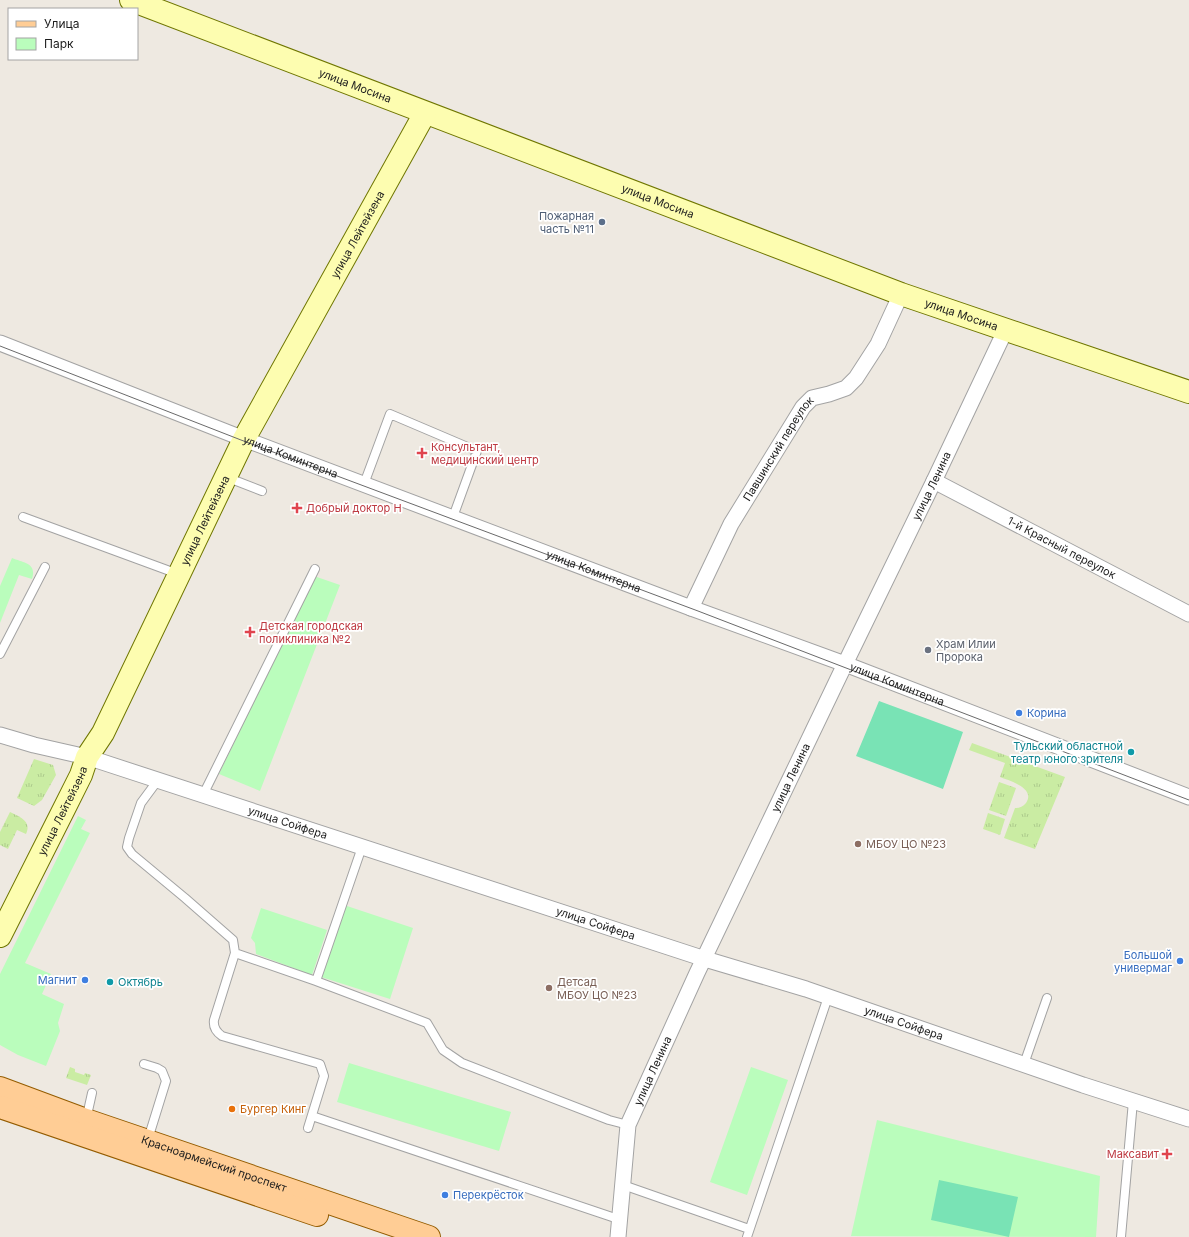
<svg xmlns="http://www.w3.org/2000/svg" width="1189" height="1237" font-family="Inter,sans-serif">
  <defs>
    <pattern id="grass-tufts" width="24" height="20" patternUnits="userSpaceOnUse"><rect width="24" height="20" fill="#caeca3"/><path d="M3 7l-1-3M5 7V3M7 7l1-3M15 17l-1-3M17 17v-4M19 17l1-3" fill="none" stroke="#adca8c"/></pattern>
  </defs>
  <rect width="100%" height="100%" fill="#eee9e1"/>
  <path fill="url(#grass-tufts)" d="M972 743 1065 777 1035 849 1004 838 1015 808C1019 808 1023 807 1026 803 1036 788 1010 781 1000 777L1005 763 969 750Z
    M34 759 53 765 56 775 42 800 34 806 17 798Z
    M999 782 1016 788 1006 816 989 810Z
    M10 812C20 817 32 821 26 834L17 830 8 849 0 845V832Z
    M988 813 1005 819 1000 835 983 829Z
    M70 1067 75 1069V1072L84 1075 85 1073 91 1075 87 1085 66 1078Z"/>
  <path fill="#bafdbc" d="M12 558C24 563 37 563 32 579L19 575 0 623V586Z
    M314 576 340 585 260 791 219 774Z
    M78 816 86 820 81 829 90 833 25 963 51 974 42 994 64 1004 58 1023 60 1031 46 1066 18 1055 0 1045V974Z
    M344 905 413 928 390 999 321 977Z
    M261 908 327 930 312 975 256 954 255 943 251 938Z
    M349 1063 511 1112 499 1151 337 1102Z
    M751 1067 788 1080 747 1195 710 1182Z
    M877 1120 1100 1176 1096 1237 851 1236Z"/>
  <path fill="#79e3b5" d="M879 701 963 732 943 789 856 756Z
    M939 1180 1018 1197 1009 1237 931 1220Z"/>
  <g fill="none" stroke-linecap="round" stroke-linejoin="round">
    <defs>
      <path id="lane" d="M226 477 262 491
        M364 484 390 414 477 451 453 517
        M23 517 178 574
        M0 654 45 567
        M158 780 141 803 129 838 127 847 132 854 185 898 233 940 235 953 214 1020C213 1027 216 1032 222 1036L320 1064 324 1076 308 1128
        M203 795 315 569
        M235 953 316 981 427 1023 443 1050 462 1063 609 1120 628 1125
        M316 981 362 847
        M144 1064 157 1068 162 1071 166 1081 148 1139
        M1024 1064 1047 998
        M312 1116 621 1220
        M86 1120 92 1093
        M623 1185 749 1229
        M747 1237 828 997
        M1121 1237 1133 1101"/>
      <g id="street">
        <path id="s1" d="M0 343 244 439 691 608 845 664 1189 797"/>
        <path id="s2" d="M934 481 1189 614"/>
        <path id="s3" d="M691 608 731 524 803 407 812 398 829 394 846 388 856 378 878 344 901 294"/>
        <path id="s4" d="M0 735 34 745 87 757 705 959 806 989 1083 1085 1189 1119"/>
        <path id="s5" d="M618 1237 628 1125 697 973 845 664 934 481 1005 331"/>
      </g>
      <g id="secondary">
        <path id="s6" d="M131 0 901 294 1189 392"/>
        <path id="s7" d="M0 936 65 807 81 775 87 757 103 733 244 439 425 113"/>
      </g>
      <g id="primary">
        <path id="s8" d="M0 1088 86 1120 429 1237"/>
        <path d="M0 1107 317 1215"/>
      </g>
    </defs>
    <use href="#lane" stroke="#a3a3a3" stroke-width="10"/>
    <use href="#street" stroke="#a3a3a3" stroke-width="17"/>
    <use href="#secondary" stroke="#6f7600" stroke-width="24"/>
    <use href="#primary" stroke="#945c00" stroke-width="24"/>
    <use href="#lane" stroke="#fff" stroke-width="8"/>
    <use href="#street" stroke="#fff" stroke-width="15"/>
    <use href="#secondary" stroke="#fdfdb0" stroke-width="22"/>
    <use href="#primary" stroke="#ffcd95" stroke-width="22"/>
    <path stroke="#6a6a6a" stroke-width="1" d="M0 346 241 440 698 611 1189 800"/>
  </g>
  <circle fill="#5c6f8a" stroke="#fff" stroke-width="1.5" cx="602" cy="222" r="4"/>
  <g fill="#e0444e" stroke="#fff" stroke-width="1.5">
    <path d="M420 447h4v4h4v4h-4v4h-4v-4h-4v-4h4z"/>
    <path d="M295 502h4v4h4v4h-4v4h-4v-4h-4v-4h4z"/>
    <path d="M248 626h4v4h4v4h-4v4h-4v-4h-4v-4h4z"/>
    <path d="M1165 1148h4v4h4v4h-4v4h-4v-4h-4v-4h4z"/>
  </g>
  <circle fill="#6b7280" stroke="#fff" stroke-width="1.5" cx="928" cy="650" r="4"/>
  <g fill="#3f7fe0" stroke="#fff" stroke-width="1.5">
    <circle cx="1019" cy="713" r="4"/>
    <circle cx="1180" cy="961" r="4"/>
    <circle cx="85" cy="980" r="4"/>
    <circle cx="445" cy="1195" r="4"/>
  </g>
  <g fill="#0f9aa8" stroke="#fff" stroke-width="1.5">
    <circle cx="1131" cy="752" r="4"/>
    <circle cx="110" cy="982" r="4"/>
  </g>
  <g fill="#8d6e63" stroke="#fff" stroke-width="1.5">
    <circle cx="858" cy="844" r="4"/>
    <circle cx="549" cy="988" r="4"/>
  </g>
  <circle fill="#e8710a" stroke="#fff" stroke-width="1.5" cx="232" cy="1109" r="4"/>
  <g text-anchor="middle" stroke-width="3.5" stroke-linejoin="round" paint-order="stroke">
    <g font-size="11" fill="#1c1c1c" stroke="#fff">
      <text dy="4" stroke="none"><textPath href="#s6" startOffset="240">улица Мосина</textPath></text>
      <text dy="4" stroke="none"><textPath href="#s6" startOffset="564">улица Мосина</textPath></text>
      <text dy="4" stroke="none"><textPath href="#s7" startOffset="788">улица Лейтейзена</textPath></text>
      <text dy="4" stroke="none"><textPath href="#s6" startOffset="888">улица Мосина</textPath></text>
      <text dy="4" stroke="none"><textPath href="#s3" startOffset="182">Павшинский переулок</textPath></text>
      <text dy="4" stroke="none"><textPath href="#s1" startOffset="312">улица Коминтерна</textPath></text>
      <text dy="4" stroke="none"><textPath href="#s5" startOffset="820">улица Ленина</textPath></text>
      <text dy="4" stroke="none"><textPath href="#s7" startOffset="464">улица Лейтейзена</textPath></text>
      <text dy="4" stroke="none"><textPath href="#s2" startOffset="144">1-й Красный переулок</textPath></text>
      <text dy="4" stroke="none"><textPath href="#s1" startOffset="636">улица Коминтерна</textPath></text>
      <text dy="4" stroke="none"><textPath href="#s1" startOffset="960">улица Коминтерна</textPath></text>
      <text dy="4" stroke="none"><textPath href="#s5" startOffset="496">улица Ленина</textPath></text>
      <text dy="4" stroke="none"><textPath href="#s7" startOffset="140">улица Лейтейзена</textPath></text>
      <text dy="4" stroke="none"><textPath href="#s4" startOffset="301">улица Сойфера</textPath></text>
      <text dy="4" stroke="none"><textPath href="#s4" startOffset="625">улица Сойфера</textPath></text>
      <text dy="4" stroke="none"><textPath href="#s4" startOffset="949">улица Сойфера</textPath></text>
      <text dy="4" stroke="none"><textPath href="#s5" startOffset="172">улица Ленина</textPath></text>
      <text dy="4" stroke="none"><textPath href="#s8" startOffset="227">Красноармейский проспект</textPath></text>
    </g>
    <g font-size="11" fill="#4e5e75" stroke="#fff" text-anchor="end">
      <text x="594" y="220">Пожарная<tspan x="594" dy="13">часть №11</tspan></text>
    </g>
    <g font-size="11" fill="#be3a42" stroke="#fff" text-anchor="start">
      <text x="431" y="451">Консультант,<tspan x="431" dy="13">медицинский центр</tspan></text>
      <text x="306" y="512">Добрый доктор Н</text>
      <text x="259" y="630">Детская городская<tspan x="259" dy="13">поликлиника №2</tspan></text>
      <text x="1159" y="1158" text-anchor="end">Максавит</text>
    </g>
    <g font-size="11" fill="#5b616d" stroke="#fff" text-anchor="start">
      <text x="936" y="648">Храм Илии<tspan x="936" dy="13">Пророка</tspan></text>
    </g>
    <g font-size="11" fill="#366cbe" stroke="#fff" text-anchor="start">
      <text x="1027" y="717">Корина</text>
      <text x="1172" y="959" text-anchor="end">Большой<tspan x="1172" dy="13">универмаг</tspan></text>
      <text x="77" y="984" text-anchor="end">Магнит</text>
      <text x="453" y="1199">Перекрёсток</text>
    </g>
    <g font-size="11" fill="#0d838f" stroke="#fff" text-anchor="end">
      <text x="1123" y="750">Тульский областной<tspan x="1123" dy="13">театр юного зрителя</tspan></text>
      <text x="118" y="986" text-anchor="start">Октябрь</text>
    </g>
    <g font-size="11" fill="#785e54" stroke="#fff" text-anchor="start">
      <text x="866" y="848">МБОУ ЦО №23</text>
      <text x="557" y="986">Детсад<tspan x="557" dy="13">МБОУ ЦО №23</tspan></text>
    </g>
    <g font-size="11" fill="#c56008" stroke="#fff" text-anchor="start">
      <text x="240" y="1113">Бургер Кинг</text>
    </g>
  </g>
  <rect x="8" y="8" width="130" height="52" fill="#ffffff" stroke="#a4a4a4"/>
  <rect x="16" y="21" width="20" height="6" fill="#ffcd95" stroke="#a4a4a4"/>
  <text x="44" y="28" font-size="12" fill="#1c1c1c">Улица</text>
  <rect x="16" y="38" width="20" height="12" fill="#bafdbc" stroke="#a4a4a4"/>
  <text x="44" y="48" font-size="12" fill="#1c1c1c">Парк</text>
</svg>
